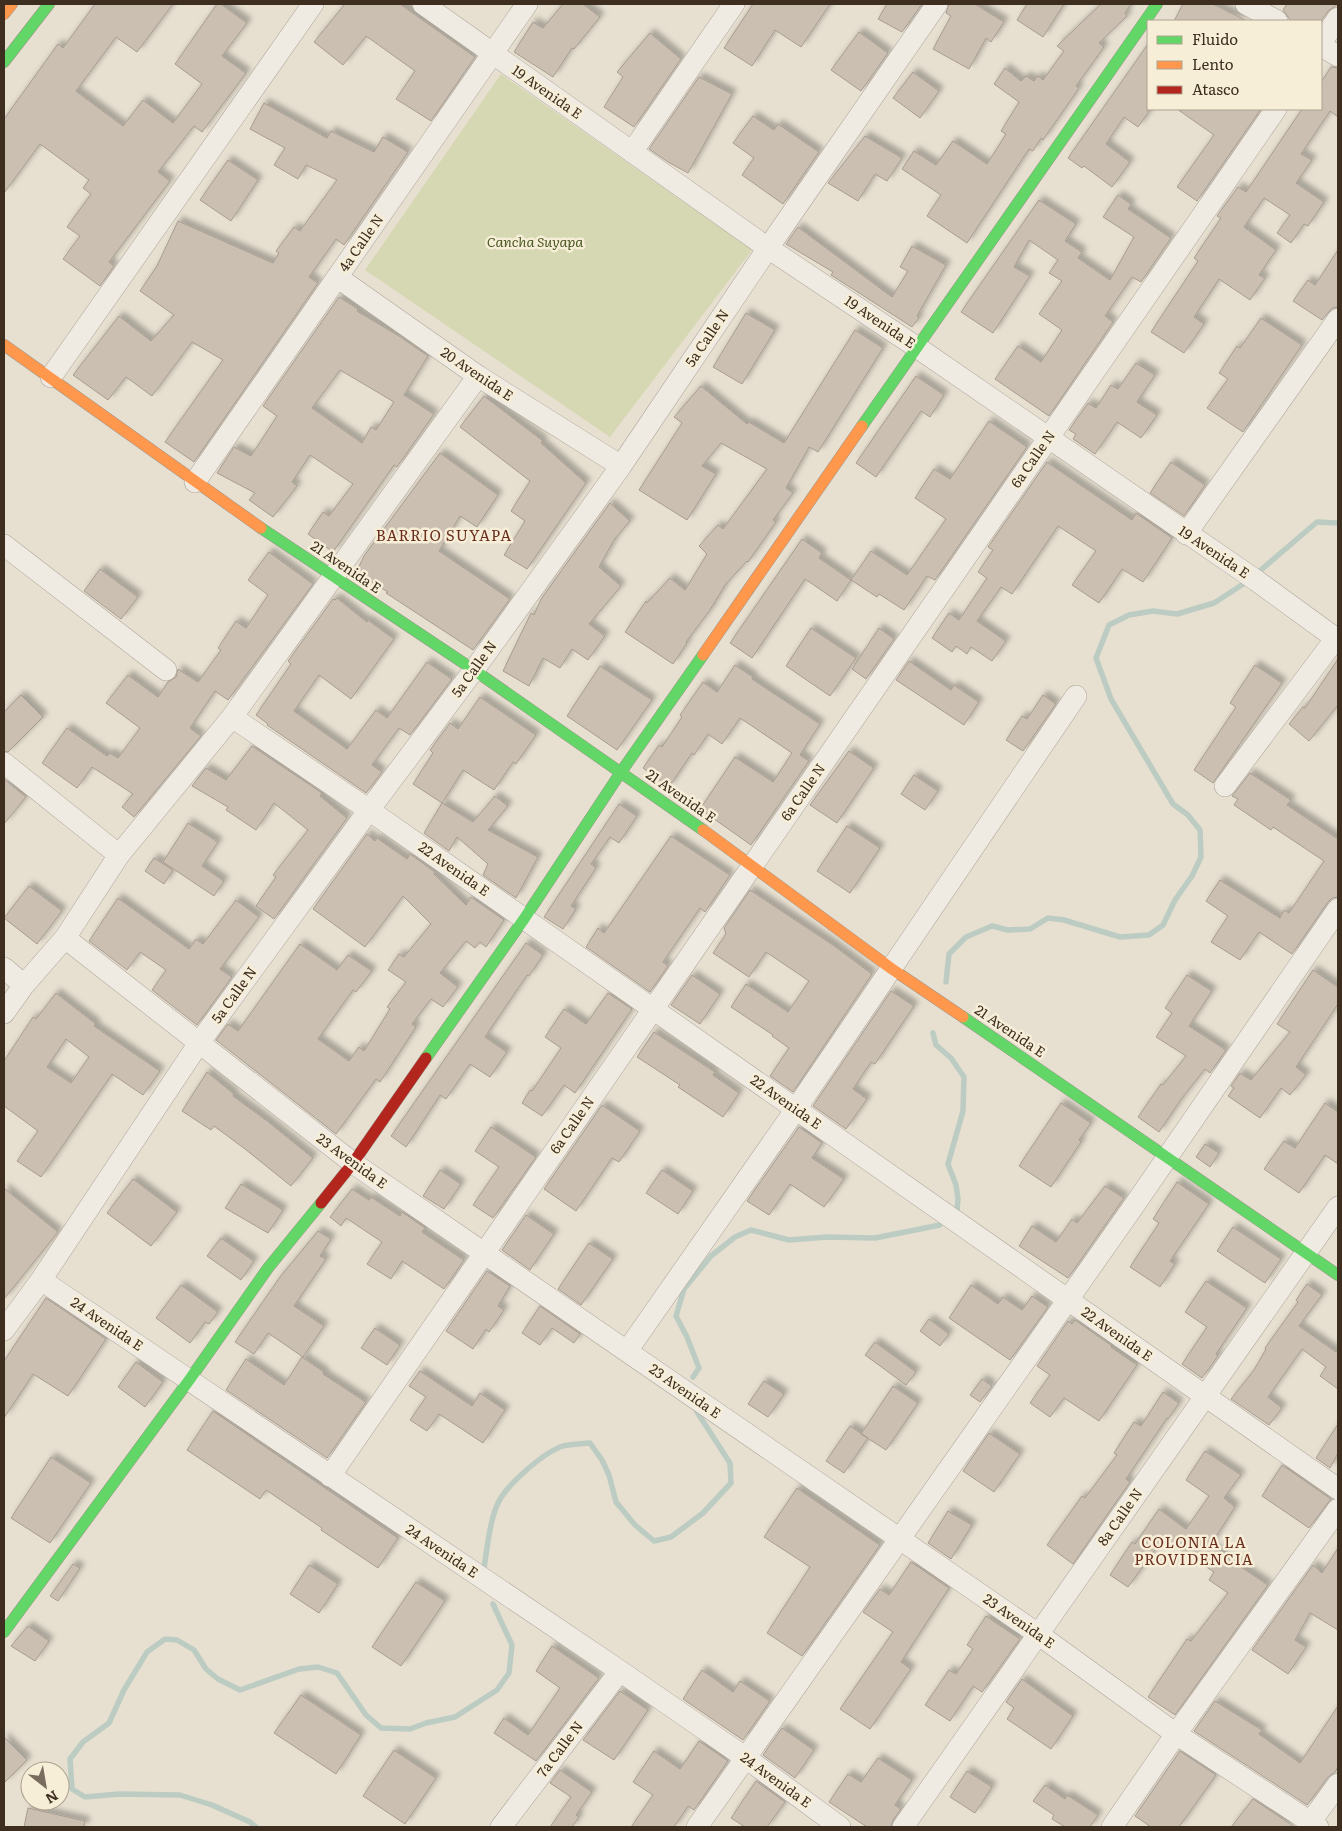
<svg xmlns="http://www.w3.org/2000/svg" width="1342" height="1831" font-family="Literata,serif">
  <defs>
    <filter id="shadow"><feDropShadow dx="4.5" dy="-4.5" stdDeviation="2.5" flood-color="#0004"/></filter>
  </defs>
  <rect width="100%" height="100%" fill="#e7e0d1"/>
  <path fill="#d6d7b3" d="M501 74 752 250 610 437 365 270Z"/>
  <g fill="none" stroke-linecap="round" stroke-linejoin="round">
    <path stroke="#bcccc2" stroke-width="5.5" d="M1255 575 1317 522 1338 523
      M946 982 949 954 966 937 992 926 1008 930 1030 929 1048 918 1064 920 1120 937 1149 935 1163 925 1175 900 1192 876 1201 857 1200 830 1188 815 1173 804 1111 699 1096 658 1109 625 1129 615 1153 611 1177 614 1214 603 1248 581
      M933 1033 936 1045 951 1058 964 1077 963 1111 948 1164 956 1185 958 1199 957 1211
      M693 1377 699 1368 687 1337 676 1316 684 1289 711 1256 735 1237 751 1230 789 1240 827 1237 875 1238 940 1225
      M484 1568C487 1549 490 1518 499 1501 509 1483 544 1452 563 1446 571 1444 581 1444 590 1443L602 1460 609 1475 616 1502 635 1525 654 1541 671 1537 703 1513 731 1483 730 1463 697 1412
      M256 1827 250 1822 212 1805 180 1795 119 1794 85 1797 72 1789 70 1759 83 1742 109 1723 124 1690 147 1652 165 1639 177 1640 194 1650 206 1669 218 1679 240 1690 299 1669 318 1667 337 1673 366 1715 381 1728 410 1729 426 1723 455 1717 497 1690 509 1673 512 1645 493 1604"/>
  </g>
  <path fill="#cbbfb2" stroke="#a89c90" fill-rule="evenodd" filter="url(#shadow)" d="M95 4H173L137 52 116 37 76 91 123 126 143 100 173 123 202 84 175 64 217 4H221L247 23 222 56 246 73 202 132 194 126 158 172 170 181 109 262 114 266 100 286 63 259 80 236 67 227 91 194 83 188 89 180 40 144 4 193V119L58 44 63 48Z
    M345 4H400L475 57 431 121 396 99 415 71 366 36 343 65 314 42Z
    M563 4H583L600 17 574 49 572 48 553 77 514 52 533 22 543 28Z
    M753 4H830L801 47 775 30 752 66 724 48Z
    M887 4H922L902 32 878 19Z
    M949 4H975L1004 22 991 42 986 38 969 69 933 49 951 16 946 13Z
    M1027 4H1064L1043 37 1017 20Z
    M1101 4H1131L1125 13 1127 16 1099 43 1104 47 1076 86 1079 88 1043 140 1041 138 1033 151 1029 149 967 243 927 216 941 195 902 169 914 151 936 165 953 141 987 164 1006 134 1001 131 1019 102 994 84 1005 68 1021 81 1026 76 1034 81 1038 76 1043 80 1064 51 1057 46Z
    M1183 4H1213L1247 21H1174Z
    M1287 4H1338L1328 11 1321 21H1291L1283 10Z
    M859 32 888 53 861 91 831 70Z
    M650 33 681 59 634 127 604 107 623 77 617 72Z
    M1148 44V113L1138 127 1124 117 1106 144 1130 162 1112 187 1084 166 1082 168 1068 158Z
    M1331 67 1338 68V117L1330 111 1301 154 1312 160 1296 183 1324 202 1308 226 1304 224 1291 243 1277 233 1290 215 1264 198 1244 227 1276 250 1259 275 1265 278 1250 300 1219 279 1194 317 1204 324 1184 353 1151 332 1198 261 1194 258 1221 218 1217 216 1238 187 1246 192 1302 109H1321V82Z
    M913 72 939 91 920 118 893 98Z
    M699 77 732 94 688 173 668 162 649 149Z
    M264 103 327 138 331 131 374 152 383 137 408 152 344 245 336 239 309 277 318 283 194 462 165 442 223 360 192 342 152 396 126 377 108 400 73 375 119 316 151 341 174 315 140 291 157 266 178 221 273 263 279 253 276 251 294 227 300 231 337 180 306 165 298 179 274 165 285 148 250 129Z
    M1177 109H1261L1197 201 1177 187 1214 135Z
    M753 116 774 130 778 124 819 152 783 204 742 175 754 158 733 143Z
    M865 136 902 158 887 181 875 174 858 201 828 183Z
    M228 160 258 180 231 221 200 200Z
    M1118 195 1131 204 1128 209 1171 238 1141 282 1132 277 1105 316 1113 322 1049 416 995 379 1018 346 1041 362 1062 330 1039 314 1062 281 1049 273 1058 260 1029 240 1014 267 1030 276 993 333 961 312 1039 200 1076 224 1065 241 1082 252 1078 258 1110 280 1134 237 1103 217Z
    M798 227 892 297 908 271 900 267 912 246 946 265 917 316 919 318 912 327 831 275 833 272 786 244Z
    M1338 250V307L1332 308 1322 320 1293 301 1308 280 1315 285Z
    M339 297 358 309 357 311 399 336 428 356 404 395 434 414 397 467 394 465 333 552 308 534 323 512 329 516 353 484 310 455 292 482 297 486 273 517 249 500 255 493 217 473 234 447 251 456 277 416 263 406ZM340 370 394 402 376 430 371 427 362 443 312 408Z
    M746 313 775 330 742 384 713 367Z
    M1261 318 1302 345 1243 432 1207 408 1228 379 1219 373 1237 346 1240 348Z
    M855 330 883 348 818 452 809 447 786 488 793 493 773 520 776 522 748 562 747 561 725 585 710 610 686 642 687 643 673 664 625 632 646 601 647 603 670 578 685 590 707 554 699 546 718 525 723 529 767 469 721 443 702 466 716 474 687 520 639 490 682 423 674 417 701 386 747 424 749 422 784 443Z
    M1136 363 1155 375 1137 402 1157 415 1141 438 1117 422 1095 454 1073 439 1076 434 1069 430 1088 403 1096 408 1111 385 1118 389Z
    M916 376 944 395 930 417 921 411 876 477 856 463Z
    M484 396 543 441 541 443 586 483 527 569 504 555 525 521 511 511 530 481 460 427Z
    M989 421 1027 447 935 580 927 576 904 610 879 594 877 597 851 580 871 551 907 575 946 519 915 498 934 469 950 479Z
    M440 453 498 495 477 527 460 516 439 551 510 599 473 650 386 593 388 592 356 573 364 556Z
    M1047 462 1132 520 1136 513 1172 538 1143 582 1122 569 1099 603 1072 585 1096 551 1058 526 1012 594 1001 587 977 621 1006 641 992 661 971 647 967 654 956 646 952 652 932 638 949 613 959 620 987 578 978 572 993 550 988 547Z
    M1171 462 1205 485 1184 516 1150 493Z
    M610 503 630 521 614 540 599 567 621 586 589 624 605 636 588 660 572 649 560 668 543 658 529 686 503 671 531 613 534 615 541 599Z
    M802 539 822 553 819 558 851 580 837 601 805 579 752 658 730 643Z
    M269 552 313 584 228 700 215 691 190 728 201 736 134 817 122 807 133 794 92 767 77 788 42 763 67 728 107 756 110 753 118 758 140 728 106 703 128 675 158 697 168 682 176 677 178 669 198 682 221 650 218 648 236 621 246 628 268 595 248 580Z
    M100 569 138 597 121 619 84 591Z
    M337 598 367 622 368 620 394 639 351 699 319 675 294 711 347 749 376 710 387 718 427 662 452 679 410 735 399 728 372 765 382 772 366 793 267 725 268 724 256 715 291 664 288 661 333 599 335 600Z
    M811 628 856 658 830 696 786 666Z
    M879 628 894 639 866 679 852 669Z
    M1338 659V705L1309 741 1289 724 1303 707 1305 708Z
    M909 661 951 690 954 685 979 702 964 725 896 680Z
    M735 665 753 677 752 679 820 724 800 755 809 761 751 845 700 809 735 757 773 782 792 753 740 718 722 744 708 734 694 755 692 753 669 787 643 768 659 745 662 747 682 717 680 715 703 682 717 692Z
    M1255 665 1282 683 1213 783 1194 770 1236 707 1230 703Z
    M600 666 652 700 617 750 567 716Z
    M21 695 43 717 8 752 4 751V712Z
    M1043 695 1056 704 1023 751 1006 740 1022 716 1027 719Z
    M480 697 536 735 516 764 513 762 494 790 463 770 442 803 413 784 433 753 430 750 450 723 458 729Z
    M252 746 322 793 320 796 347 818 274 919 256 906 276 877 273 875 308 830 274 803 256 830 226 810 228 807 192 786 206 768 226 780Z
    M849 751 874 768 837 823 810 805Z
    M1250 773 1291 800 1287 805 1338 839V897L1332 898 1328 902 1292 954 1259 932 1240 960 1211 942 1228 916 1206 901 1220 880 1280 918 1284 910 1289 913 1324 861 1273 827 1271 830 1234 805 1238 799 1232 796Z
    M914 775 938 791 925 810 901 794Z
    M4 779 26 797 4 824Z
    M495 796 508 806 488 830 538 857 516 898 483 875 488 864 457 837 449 851 424 833 442 803 473 822Z
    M619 804 637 816 619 843 610 837 591 864 596 868 571 906 576 909 563 929 544 917Z
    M188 823 218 842 202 866 224 881 214 896 163 862Z
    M847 826 880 848 850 893 817 871Z
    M367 834 375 841 377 838 407 859 410 854 435 872 434 874 466 905 471 897 504 920 486 947 480 942 475 948 466 941 440 973 458 987 443 1007 431 999 412 1024 416 1027 380 1082 376 1079 336 1134 216 1040 228 1024 238 1031 300 944 337 970 348 955 372 971 356 992 353 990 318 1039 349 1061 359 1047 364 1051 390 1009 387 1007 406 982 388 970 399 954 404 957 431 924 403 896 365 947 313 909Z
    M671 836 730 875 705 912 700 908 663 962 668 966 650 992 586 947 598 928 604 933Z
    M154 858 173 870 164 884 145 871Z
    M29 886 62 911 37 944 4 918Z
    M750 890 833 945 872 974 793 1092 770 1076 789 1048 772 1036 773 1035 731 1007 746 984 788 1012 809 981 766 952 749 977 713 953 726 934 724 928Z
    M118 898 189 949 196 939 203 944 236 900 259 917 220 969 232 977 197 1025 152 990 166 970 140 952 127 970 89 941Z
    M526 943 543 955 529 976 527 975 485 1037 507 1052 490 1077 470 1064 446 1099 440 1095 406 1147 391 1136Z
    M1313 970 1338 987V1004L1296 1067 1306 1075 1290 1095 1281 1088 1260 1118 1228 1096 1234 1088 1231 1086 1240 1073 1251 1080 1290 1032 1277 1024Z
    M692 975 720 994 700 1024 671 1005Z
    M1187 975 1212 991 1189 1026 1226 1050 1210 1073 1205 1069 1182 1098 1159 1132 1138 1117 1161 1084 1163 1085 1186 1056 1156 1037 1172 1013 1165 1008Z
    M891 991 914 1006 875 1064 871 1062 853 1089 867 1099 846 1129 813 1106Z
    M56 993 96 1024 94 1026 160 1071 143 1095 112 1074 41 1177 17 1161 38 1131 4 1106V1061L33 1017 36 1019ZM66 1039 89 1057 71 1083 47 1067Z
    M608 993 632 1009 575 1093 564 1085 542 1116 522 1103 530 1090 532 1091 561 1048 545 1037 564 1009 586 1024Z
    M654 1032 715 1072 713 1075 739 1093 723 1117 678 1087 680 1085 637 1057Z
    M207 1072 234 1094 233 1096 266 1120 313 1158 291 1186 245 1149 214 1126 211 1130 182 1111Z
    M1061 1103 1091 1123 1079 1140 1081 1142 1051 1187 1019 1166Z
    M1325 1103 1338 1112V1164L1325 1155 1299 1193 1264 1169 1284 1141 1295 1148Z
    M602 1105 640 1131 619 1162 612 1158 576 1211 544 1189Z
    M491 1127 536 1157 493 1218 473 1205 499 1167 475 1151Z
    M799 1127 822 1143 812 1158 844 1179 824 1207 790 1184 769 1215 747 1201Z
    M1205 1144 1219 1153 1210 1167 1196 1157Z
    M440 1170 461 1184 444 1209 423 1196Z
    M662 1170 693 1191 678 1214 646 1193Z
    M133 1179 177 1212 151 1246 107 1213Z
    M1177 1182 1209 1204 1170 1261 1175 1264 1160 1287 1130 1267 1159 1223 1153 1219Z
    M241 1184 283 1210 268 1233 225 1208Z
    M1105 1186 1124 1198 1068 1278 1019 1246 1032 1226 1056 1242 1072 1219 1077 1223Z
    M4 1188 58 1232 4 1299Z
    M352 1189 369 1200 371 1197 400 1216 402 1212 425 1228 422 1232 464 1260 444 1289 402 1261 391 1279 367 1264 382 1242 346 1218 341 1226 330 1217Z
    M526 1215 554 1234 530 1270 502 1250Z
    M1233 1227 1281 1259 1265 1283 1217 1251Z
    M318 1231 331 1239 320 1256 326 1259 294 1306 324 1326 303 1357 268 1333 254 1354 235 1342 280 1277Z
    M221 1238 254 1261 241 1280 207 1256Z
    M589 1243 613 1259 581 1305 558 1289Z
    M487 1271 510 1286 498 1306 504 1310 489 1332 486 1329 473 1349 446 1331Z
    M1206 1281 1247 1308 1216 1354 1218 1356 1202 1378 1182 1364 1207 1327 1185 1312Z
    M1307 1284 1322 1295 1299 1326 1336 1352 1338 1349V1389L1320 1376 1326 1367 1302 1349 1268 1397 1282 1408 1269 1425 1231 1399 1254 1370 1266 1349 1265 1348 1298 1302 1296 1300Z
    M181 1285 218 1312 209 1324 205 1322 190 1343 156 1318Z
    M971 1285 998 1304 1003 1297 1022 1310 1032 1296 1048 1307 1010 1360 949 1318Z
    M46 1298 106 1339 68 1396 33 1374 4 1418V1361Z
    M540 1306 580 1334 574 1343 552 1328 540 1345 522 1333Z
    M929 1319 949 1334 940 1346 920 1331Z
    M1075 1320 1112 1346 1111 1347 1137 1365 1099 1421 1064 1398 1050 1417 1030 1403 1050 1375 1037 1366 1068 1321 1072 1324Z
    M375 1328 400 1345 387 1365 361 1348Z
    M875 1342 916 1372 906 1385 865 1355Z
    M302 1357 324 1372 323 1374 366 1402 327 1458 226 1390 246 1359 284 1385Z
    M136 1362 163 1382 145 1407 118 1387Z
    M420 1371 472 1406 480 1393 505 1410 483 1443 439 1414 427 1431 410 1420 426 1397 409 1386Z
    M982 1379 992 1386 980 1402 970 1395Z
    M764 1381 784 1394 768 1417 748 1404Z
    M893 1386 918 1403 886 1450 861 1434Z
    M1163 1392 1179 1403 1168 1419 1167 1418 1126 1479 1130 1482 1073 1564 1047 1545 1082 1496 1085 1498 1117 1455 1114 1453 1134 1422 1141 1426Z
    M213 1411 398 1538 378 1568 321 1530 322 1528 266 1490 260 1499 187 1450Z
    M1338 1424V1453L1330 1468 1316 1458Z
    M850 1426 868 1438 844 1473 826 1461Z
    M989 1433 1020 1454 994 1492 963 1471Z
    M1205 1451 1241 1475 1224 1498 1235 1507 1210 1546 1268 1585 1175 1715 1148 1697 1187 1639 1191 1641 1228 1593 1209 1580 1214 1572 1165 1540 1162 1544 1160 1543 1128 1587 1110 1575 1132 1542 1135 1544 1159 1509 1186 1529 1209 1496 1186 1480Z
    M51 1457 91 1483 50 1543 11 1518Z
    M1282 1465 1331 1499 1309 1528 1262 1496Z
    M797 1488 880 1545 802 1656 767 1633 810 1567 764 1537Z
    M948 1511 972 1525 951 1559 928 1543Z
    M1338 1548V1630L1310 1613 1295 1640 1306 1647 1288 1674 1252 1650 1313 1565 1322 1573Z
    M911 1562 949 1588 901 1662 911 1669 870 1729 840 1709 893 1632 863 1612 880 1589 889 1595Z
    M73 1564 80 1568 58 1601 50 1596Z
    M309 1565 338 1584 319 1613 290 1594Z
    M416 1582 445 1601 401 1666 372 1647Z
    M986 1616 1020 1639 982 1692 973 1686 950 1721 925 1705 949 1670 956 1674 973 1649 967 1645Z
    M28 1626 49 1641 35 1661 11 1646Z
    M552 1646 599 1678 536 1761 494 1733 504 1718 528 1735 560 1688 536 1671Z
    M702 1670 733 1692 740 1681 770 1701 743 1740 683 1699Z
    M1022 1679 1073 1716 1051 1749 1007 1719 1014 1708 1006 1702Z
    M620 1691 648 1710 614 1760 583 1740Z
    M301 1695 361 1735 336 1774 274 1733Z
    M1215 1701 1262 1730 1259 1734 1300 1763 1338 1706V1767L1335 1772 1328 1777 1307 1805 1194 1731Z
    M782 1728 814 1750 795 1778 763 1755Z
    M4 1737 27 1760 4 1783Z
    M699 1741 728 1761 694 1810 688 1806 674 1827H631L653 1795 633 1782 654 1751 680 1769Z
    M394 1750 436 1778 405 1824 363 1796Z
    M1180 1751 1216 1775 1179 1827H1151L1135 1816Z
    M878 1758 912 1780 895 1805 901 1809 893 1820 891 1827H867L829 1802 848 1774 861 1782Z
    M560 1770 592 1792 576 1815 579 1817 572 1827H550L571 1797 550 1783Z
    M967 1771 992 1787 975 1813 950 1797Z
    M756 1781 785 1802 767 1827H745L731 1818Z
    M1045 1785 1065 1799 1067 1795 1098 1815 1090 1827H1065L1052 1819 1054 1815 1033 1801Z
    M1253 1799 1295 1827H1231Z
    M28 1808 85 1821 84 1827H24Z"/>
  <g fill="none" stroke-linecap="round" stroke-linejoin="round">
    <defs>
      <path id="street" d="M423 4 768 248 918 348 1257 581 1338 640
        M1246 4 1277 21
        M1321 43 1338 18
        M1321 46 1338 56
        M632 152 734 4
        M337 277 478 376 621 466
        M51 377 313 4
        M195 482 527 4
        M1186 534 1338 319
        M4 545 166 670
        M232 717 369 810 1338 1489
        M4 763 119 855
        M1225 786 1336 638
        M65 938 353 1163 1038 1634 1176 1734 1318 1827
        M4 968 24 985
        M4 1013 24 985 65 938 119 855 232 717 478 376
        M41 1280 620 1671 746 1758 840 1827
        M4 1330 41 1280 199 1043 369 810 474 670 621 466 768 248 937 4
        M627 1351 796 1109 1076 696
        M330 1476 1276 109
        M501 1827 620 1671
        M697 1827 1131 1210 1338 909
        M903 1827 1338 1207
        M1112 1827 1176 1734 1338 1509
        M1307 1827 1338 1784"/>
      <path id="fast" d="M4 62 49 4
        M862 426 1157 4
        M261 528 474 670 703 830
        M963 1017 1338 1275
        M426 1058 524 919 621 772 703 655
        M4 1632 190 1379 268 1268 321 1203"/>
      <path id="slow" d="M4 14 12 4
        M4 345 261 528
        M703 655 862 426
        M703 830 892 969 963 1017"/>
      <path id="jam" d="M321 1203 353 1163 426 1058"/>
    </defs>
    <use href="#street" stroke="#ada599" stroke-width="22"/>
    <use href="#fast" stroke="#9c958a" stroke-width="12"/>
    <use href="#slow" stroke="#9c958a" stroke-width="12"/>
    <use href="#jam" stroke="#9c958a" stroke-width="12"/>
    <use href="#street" stroke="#efebe3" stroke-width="21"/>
    <use href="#fast" stroke="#63d668" stroke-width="11"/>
    <use href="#slow" stroke="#ff974d" stroke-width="11"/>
    <use href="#jam" stroke="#b3261e" stroke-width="11"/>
  </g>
  <g text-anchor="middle" stroke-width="5" stroke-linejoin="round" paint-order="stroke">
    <g font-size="14" fill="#3d2e20" stroke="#f7eed8">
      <text transform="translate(547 92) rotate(35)" y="5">19 Avenida E</text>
      <text transform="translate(361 243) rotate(-55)" y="5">4a Calle N</text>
      <text transform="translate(880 322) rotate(34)" y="5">19 Avenida E</text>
      <text transform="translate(707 338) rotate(-56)" y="5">5a Calle N</text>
      <text transform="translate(477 374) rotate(34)" y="5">20 Avenida E</text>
      <text transform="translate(1033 459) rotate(-55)" y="5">6a Calle N</text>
      <text transform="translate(1214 552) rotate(34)" y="5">19 Avenida E</text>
      <text transform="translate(346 567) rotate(34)" y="5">21 Avenida E</text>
      <text transform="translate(474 669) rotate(-54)" y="5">5a Calle N</text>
      <text transform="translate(803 792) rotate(-55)" y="5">6a Calle N</text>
      <text transform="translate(681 796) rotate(35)" y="5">21 Avenida E</text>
      <text transform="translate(454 869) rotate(35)" y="5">22 Avenida E</text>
      <text transform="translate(234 995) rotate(-54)" y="5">5a Calle N</text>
      <text transform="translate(1010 1031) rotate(34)" y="5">21 Avenida E</text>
      <text transform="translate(786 1102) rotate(35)" y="5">22 Avenida E</text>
      <text transform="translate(572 1125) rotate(-55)" y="5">6a Calle N</text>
      <text transform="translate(352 1161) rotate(36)" y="5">23 Avenida E</text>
      <text transform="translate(107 1324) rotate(34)" y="5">24 Avenida E</text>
      <text transform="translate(1117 1334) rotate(35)" y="5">22 Avenida E</text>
      <text transform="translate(685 1391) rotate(35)" y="5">23 Avenida E</text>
      <text transform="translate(1120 1517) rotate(-55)" y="5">8a Calle N</text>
      <text transform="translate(442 1551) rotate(34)" y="5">24 Avenida E</text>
      <text transform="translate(1019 1621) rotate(35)" y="5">23 Avenida E</text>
      <text transform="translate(560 1749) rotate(-53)" y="5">7a Calle N</text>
      <text transform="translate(776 1780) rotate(36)" y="5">24 Avenida E</text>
    </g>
    <g font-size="14" font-style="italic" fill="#4d5a26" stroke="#f7eed8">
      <text x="535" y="247">Cancha Suyapa</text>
    </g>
    <g font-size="15" letter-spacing="1" fill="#6b2e1e" stroke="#f7eed8">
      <text x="444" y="541">BARRIO SUYAPA</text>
      <text x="1194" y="1548">COLONIA LA<tspan x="1194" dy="17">PROVIDENCIA</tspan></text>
    </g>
  </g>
  <rect width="1342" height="1831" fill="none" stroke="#3d2e20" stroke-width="10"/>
  <rect x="1147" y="20" width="175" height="90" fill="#f7eed8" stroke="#ada18e"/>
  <rect x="1157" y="36" width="25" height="8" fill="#63d668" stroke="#ada18e"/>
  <text x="1192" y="45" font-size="15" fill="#3d2e20">Fluido</text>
  <rect x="1157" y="61" width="25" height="8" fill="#ff974d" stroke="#ada18e"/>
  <text x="1192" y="70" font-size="15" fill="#3d2e20">Lento</text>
  <rect x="1157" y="86" width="25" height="8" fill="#b3261e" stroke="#ada18e"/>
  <text x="1192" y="95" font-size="15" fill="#3d2e20">Atasco</text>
  <g transform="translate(45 1786) rotate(149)"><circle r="24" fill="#f7eed8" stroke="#ada18e"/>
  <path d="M0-4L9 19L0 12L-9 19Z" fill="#786c5e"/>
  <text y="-8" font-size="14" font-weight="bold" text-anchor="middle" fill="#3d2e20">N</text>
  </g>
</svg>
